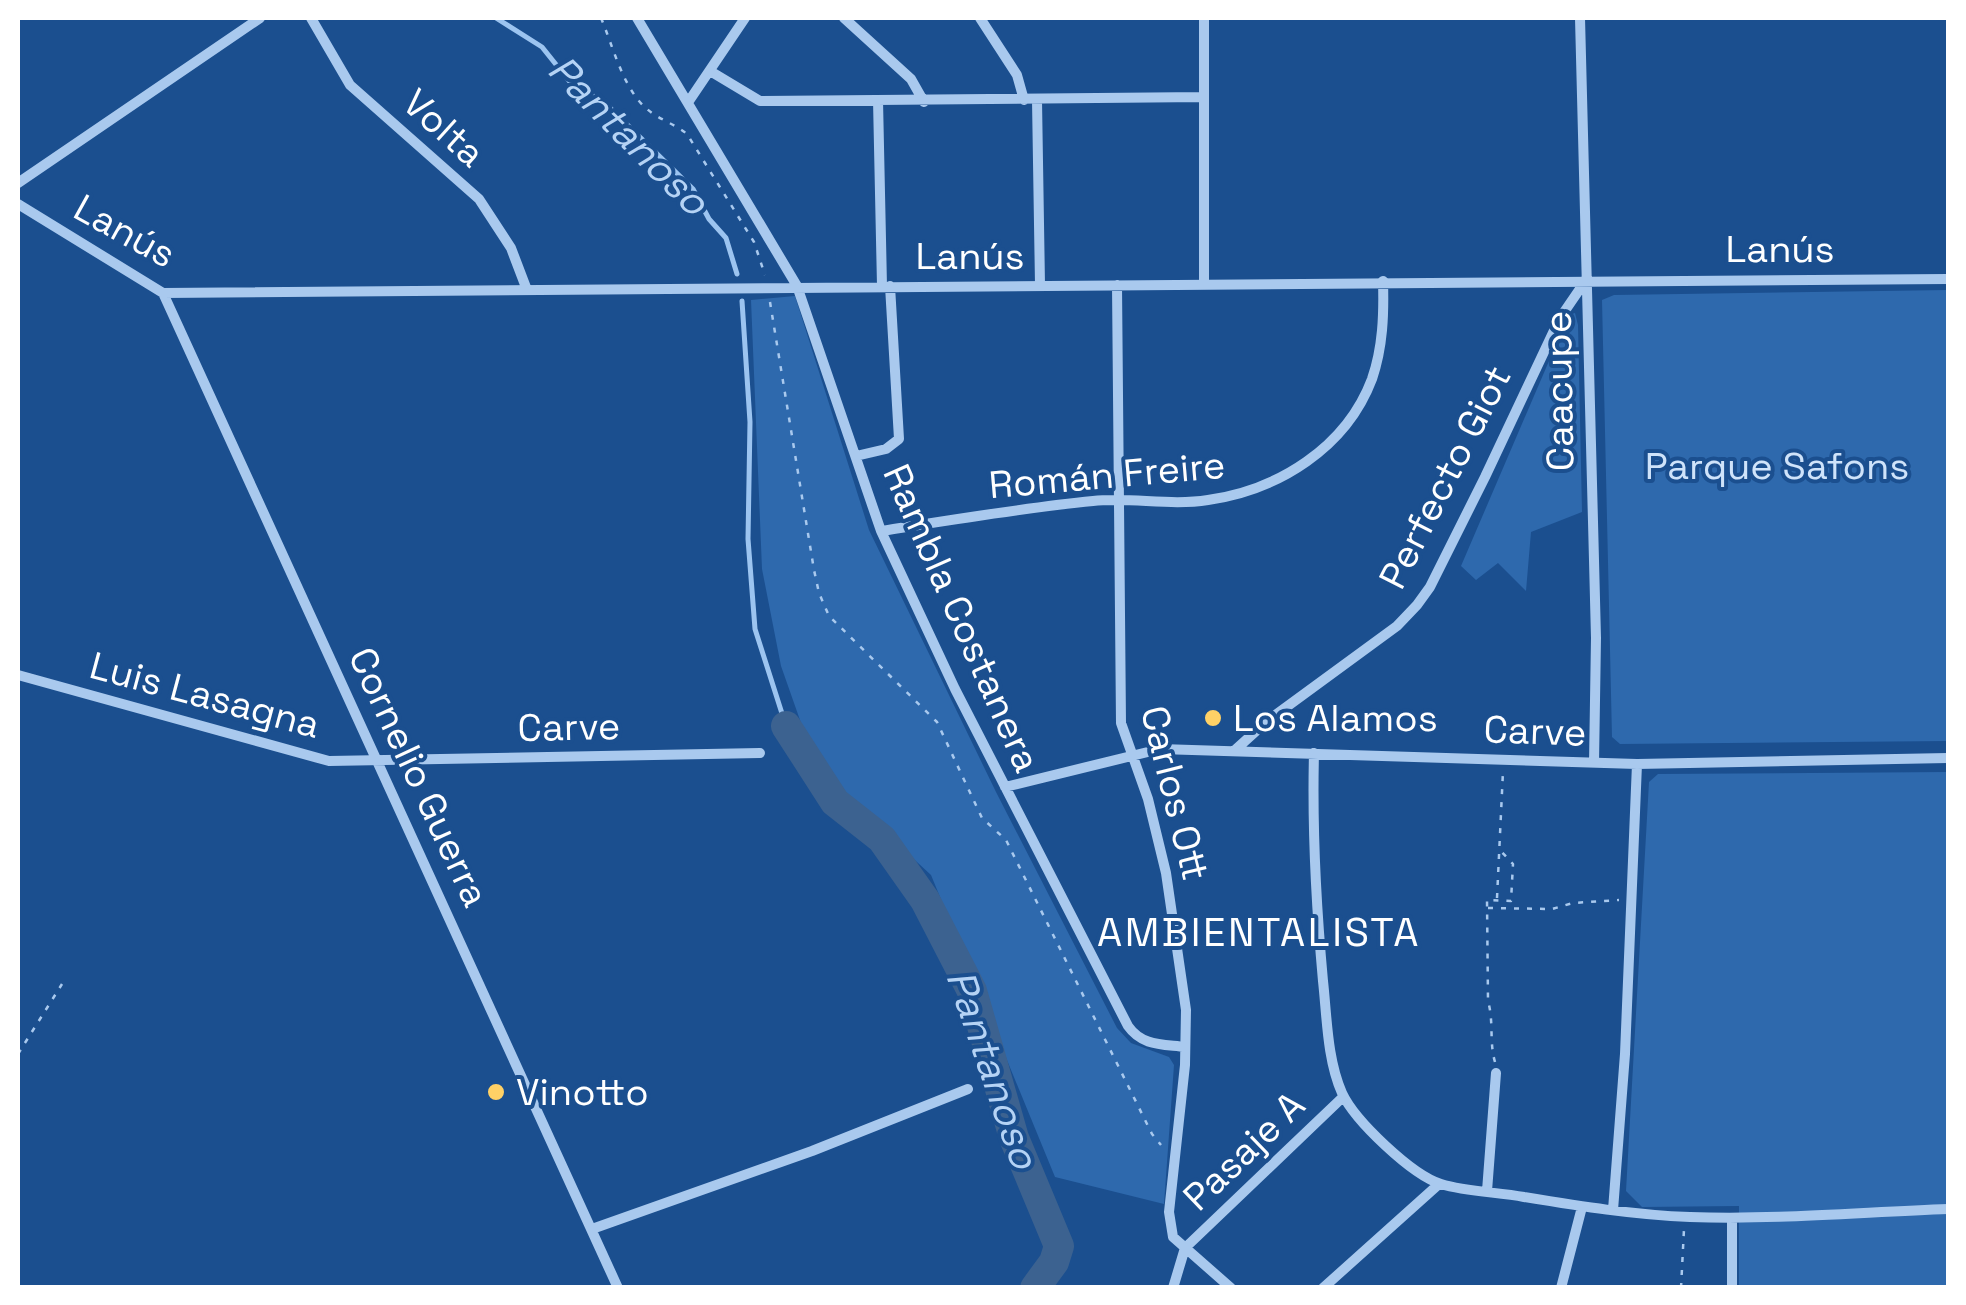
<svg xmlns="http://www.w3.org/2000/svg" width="1966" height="1305" font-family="'Space Grotesk',sans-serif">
  <rect width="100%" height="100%" fill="#1b4f8f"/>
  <path fill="#2e69ad" d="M1948 290V741L1620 744 1612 737 1602 300 1614 295Z
    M795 296 869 530 996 792 1117 1028 1131 1043 1169 1057 1174 1065 1164 1204 1055 1177 931 875 841 792 807 740 781 666 762 569 751 300Z
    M1575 313 1578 325 1582 512 1531 532 1526 591 1498 563 1476 580 1461 566 1564 326 1569 315Z
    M1948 772V1287H1739V1206L1642 1207 1626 1191 1649 782 1658 774Z"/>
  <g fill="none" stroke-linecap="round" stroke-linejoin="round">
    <path stroke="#9cc4f0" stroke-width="5" d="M496 18 542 47 570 82 606 104 693 189 709 219 726 238 737 274
      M742 301 750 422 748 539 755 629 786 726"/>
    <path stroke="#3c6290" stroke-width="30" d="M786 726 835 802 882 839 925 900 972 991 1014 1138 1059 1246 1054 1262 1035 1288"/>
    <path stroke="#a9c9ee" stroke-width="2.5" stroke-dasharray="5 8" stroke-linecap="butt" d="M601 18C613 46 623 89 647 109 658 119 675 124 687 134L754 242 765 275
      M770 302 814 570 819 593 829 616 937 722 982 818 1006 840 1152 1134 1161 1145
      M1497 898 1503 771
      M1488 908 1552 909 1573 903 1619 900
      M18 1054 62 984
      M1495 1062C1489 1042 1494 1022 1488 1001L1487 900 1511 901 1513 864 1499 849
      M1681 1288 1684 1229"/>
    <path stroke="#a9c9ee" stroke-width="10" d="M311 18 350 85 479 199 511 248 527 290
      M637 18 797 286 881 531 955 689 1128 1026C1142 1046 1162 1044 1185 1047
      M844 18 911 79 924 102
      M980 18 1017 75 1024 100
      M1580 18 1596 638 1594 763
      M710 71 760 101 1204 97
      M878 100 882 286
      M1037 100 1040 285
      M689 101 745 18
      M18 183 260 18
      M18 204 163 293 1948 279
      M1204 284V18
      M1117 285 1121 723 1148 799 1166 873 1186 1010 1185 1065 1169 1212 1173 1237 1231 1288
      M163 293 618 1288
      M856 456 886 449 899 439 890 286
      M881 531C951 520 1022 508 1093 501 1131 497 1170 506 1208 500 1278 490 1346 448 1372 379 1383 347 1384 314 1383 281
      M18 675 329 761 760 753
      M1234 751 1266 722 1397 626 1417 605 1430 587 1485 477 1560 318 1586 280
      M1314 753C1312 829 1316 904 1323 981 1327 1017 1327 1059 1342 1093 1355 1121 1412 1175 1441 1184 1467 1192 1498 1192 1524 1197 1579 1206 1634 1215 1690 1217 1776 1220 1863 1212 1948 1209
      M1005 787 1160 749 1637 764 1948 758
      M1487 1191 1496 1073
      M1613 1210 1625 1054 1637 764
      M1732 1218V1288
      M592 1229 812 1151 968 1089
      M1173 1288 1185 1248 1343 1097
      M1323 1288 1439 1184
      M1561 1288 1582 1207"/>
  </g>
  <g fill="#ffd166" stroke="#1b4f8f" stroke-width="4">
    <circle cx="1213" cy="718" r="10"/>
    <circle cx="496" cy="1092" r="10"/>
  </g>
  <g text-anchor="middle" stroke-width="8" stroke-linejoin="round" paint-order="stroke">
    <g font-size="38" fill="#fff" stroke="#1b4f8f">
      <text transform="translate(444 128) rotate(42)" y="13">Volta</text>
      <text transform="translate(125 231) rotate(29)" y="13">Lanús</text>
      <text x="1780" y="262">Lanús</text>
      <text x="970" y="269">Lanús</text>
      <text transform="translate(1559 391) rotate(-91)" y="13">Caacupe</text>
      <text transform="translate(1107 475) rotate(-5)" y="13">Román Freire</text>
      <text transform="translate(1445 477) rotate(-63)" y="13">Perfecto Giot</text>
      <text transform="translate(962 618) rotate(66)" y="13">Rambla Costanera</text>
      <text transform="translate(205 695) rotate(15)" y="13">Luis Lasagna</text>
      <text transform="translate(569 727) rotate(-1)" y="13">Carve</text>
      <text transform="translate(1535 731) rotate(2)" y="13">Carve</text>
      <text transform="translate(419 777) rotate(65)" y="13">Cornelio Guerra</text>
      <text transform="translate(1175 793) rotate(76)" y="13">Carlos Ott</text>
      <text transform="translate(1244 1151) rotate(-44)" y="13">Pasaje A</text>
    </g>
    <g font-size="38" fill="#cfe3fa" stroke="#1b4f8f">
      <text x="1777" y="479">Parque Safons</text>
    </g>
    <g font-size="38" fill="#fff" stroke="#1b4f8f" text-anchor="start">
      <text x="1233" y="731">Los Alamos</text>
      <text x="516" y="1105">Vinotto</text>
    </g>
    <g font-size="40" font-style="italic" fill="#b5d3f5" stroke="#1b4f8f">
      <text transform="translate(629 135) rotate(45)" y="14">Pantanoso</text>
      <text transform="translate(993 1069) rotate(71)" y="14">Pantanoso</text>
    </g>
    <g font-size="40" letter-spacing="2.5" fill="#fff" stroke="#1b4f8f">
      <text x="1259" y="946">AMBIENTALISTA</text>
    </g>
  </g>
  <rect width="1966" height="1305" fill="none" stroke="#ffffff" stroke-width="40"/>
</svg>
